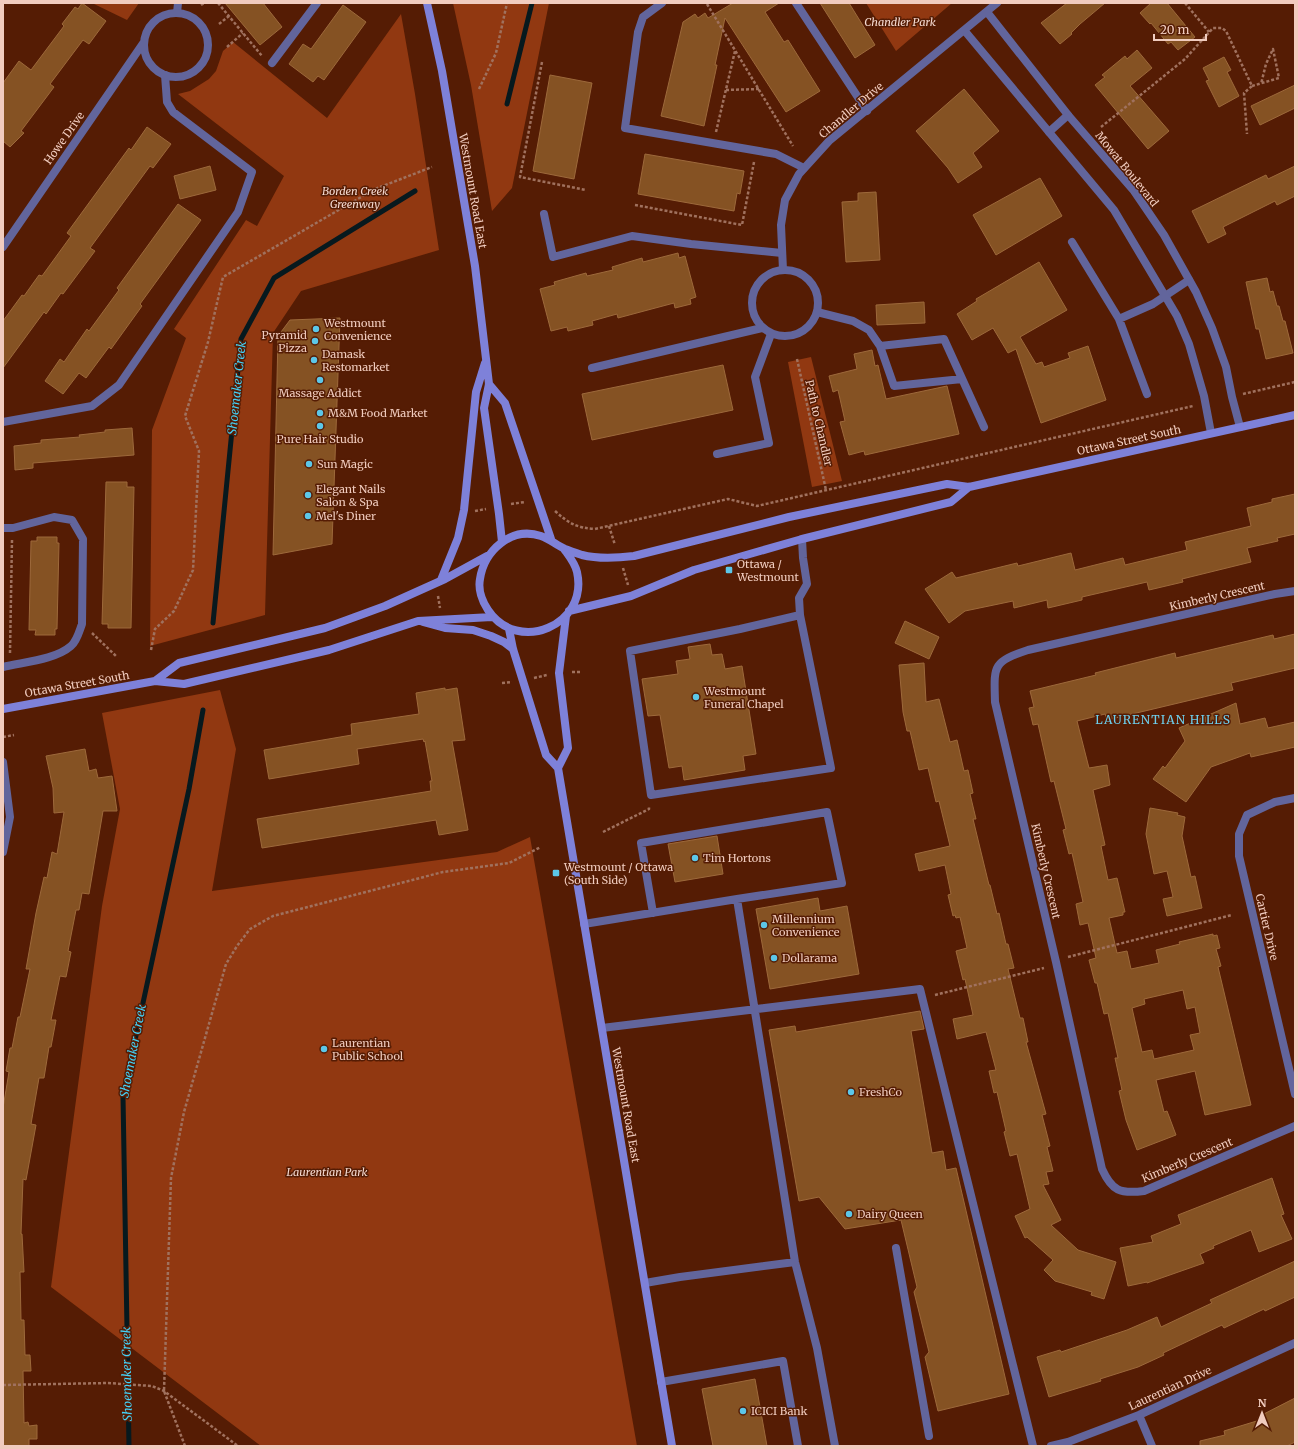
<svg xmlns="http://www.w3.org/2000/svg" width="1298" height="1449" font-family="Merriweather,serif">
  <rect width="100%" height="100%" fill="#551c04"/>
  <path fill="#913811" d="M92 3H139L127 20Z
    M453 3H549L512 188 492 211 471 85Z
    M866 3H952L896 51Z
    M401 14 415 94 439 250 301 291 273 333 265 615 150 646 152 430 186 338 174 329 246 220 257 226 284 176 178 94 190 91 209 79 216 71 223 51 233 42 327 118Z
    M811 357 842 481 812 487 788 362Z
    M220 690 236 749 212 891 497 852 530 837 637 1446H261L51 1287 102 906 120 809 102 713Z"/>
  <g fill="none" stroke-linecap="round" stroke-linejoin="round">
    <path stroke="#07191e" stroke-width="5" d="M507 104 532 3
      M213 623 241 339 274 278 415 191
      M129 1446 123 1096 189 789 203 710"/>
  </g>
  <path fill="#855223" stroke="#9d693b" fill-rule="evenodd" d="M82 3 106 21 89 44 83 40 50 84 54 87 21 131 24 133 10 147 3 141V83L19 61 31 70 64 26 62 24 75 7 78 9Z
    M225 3H263L282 27 260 45Z
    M733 3H779L765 12 784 42 788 40 820 91 786 112 725 18 715 65H717L704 126 661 116 683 22 695 14 698 18 705 13 708 18Z
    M820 3H849L875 45 855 58Z
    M1067 3H1105L1080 24 1071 33 1072 34 1060 44 1041 23Z
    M1151 3H1167L1195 37 1178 50 1171 42 1168 44 1151 23 1150 24 1140 13Z
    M343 5 366 22 324 80 318 76 313 82 289 64 303 44 311 49Z
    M1137 50 1152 68 1130 86 1169 131 1148 149 1095 85 1105 77 1102 75 1125 56 1127 59Z
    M1224 57 1231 70 1227 72 1239 96 1219 107 1206 81 1209 80 1203 68Z
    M550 75 592 83 574 179 533 171Z
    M1295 85V108L1260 125 1251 106Z
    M964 89 999 131 973 153 982 167 958 183 948 168 916 131Z
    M147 127 171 144 153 168 150 166 90 248 95 251 63 294 61 293 46 314 44 312 3 368V321L22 295 24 296 39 275 42 276 71 236 67 233 129 148 131 150Z
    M645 154 744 171 740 194 737 193 734 211 638 194Z
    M210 166 216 190 180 199 174 176Z
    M1295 166V196L1277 205 1275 201 1223 227 1226 234 1208 243 1192 211 1266 175 1268 179Z
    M1040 178 1062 216 996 255 973 215Z
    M876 192 880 260 846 262 842 202 858 201V193Z
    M178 204 201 220 140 304 142 306 111 349 109 347 86 378 79 373 63 394 45 381 60 359 64 362 87 329 89 331 119 290 117 288Z
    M678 253 679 258 685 256 696 297 690 299 691 304 675 308 674 303 618 318 617 314 592 321 593 325 568 331 567 327 551 331 540 289 555 285 554 282 586 273 587 276 613 270 612 267 642 258 643 262Z
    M1039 262 1067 310 1020 337 1036 364 1042 362 1044 367 1070 358 1068 353 1088 346 1106 400 1041 423 1016 349 1008 353 993 328 972 340 957 314 977 301 976 299Z
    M1267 278 1270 292 1273 291 1277 306H1279L1283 321H1285L1293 353 1266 359 1259 329H1256L1246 282Z
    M924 302 925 323 877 325 876 305Z
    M340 318 332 544 273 555 278 336 290 320Z
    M872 350 875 366 878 365 886 399 947 386 959 434 865 455 864 451 849 455 840 422 845 421 838 390 833 392 829 376 857 369 854 354Z
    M723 365 733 410 592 440 582 394Z
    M132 428 134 455 33 463V468L15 470 14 446 41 443V440L80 437 79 435 105 432V430Z
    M106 482H127V487H134L131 628H108V624H102Z
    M1295 494V534L1277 538 1278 541 1247 548 1251 562 1182 579 1183 582 1149 590 1147 582 1082 597V600L1048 608 1047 600 1014 608 1013 601 965 611 949 623 925 589 952 572 956 578 1017 563 1018 566 1071 553 1075 570 1123 558 1125 565 1187 550 1185 542 1251 526 1247 508 1272 502V499Z
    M37 537H57V543H59L57 629H55V635H35L36 630H29L31 541H37Z
    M905 621 939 637 929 659 895 643Z
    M1295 634V668L1231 683 1233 690 1107 720 1105 714 1077 721 1089 768 1107 765 1110 785 1093 790 1105 845 1101 846 1108 880 1117 878 1125 912H1123V915L1109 918 1117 953 1127 951 1131 969 1159 963 1156 950 1180 944 1179 942 1213 934V936L1217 935 1220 948 1216 949 1221 966 1218 967 1251 1105 1205 1115 1195 1071 1156 1080 1164 1112 1167 1111 1176 1135 1137 1150 1126 1120 1119 1091 1122 1090 1115 1058H1118L1108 1013 1104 1014 1097 983H1095L1089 960 1096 958 1088 923 1080 925 1076 904 1083 902 1072 853 1069 854 1063 830 1066 829 1054 781 1051 782 1038 724 1033 725 1029 708 1034 707 1030 691 1096 675 1095 673 1175 653 1176 658 1273 635 1274 639ZM1183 990 1187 1009 1195 1007 1200 1033 1190 1035 1194 1050 1154 1059 1152 1050 1142 1052 1132 1008 1145 1004 1144 999Z
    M710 644 712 655 722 654 725 669 742 666 756 754 743 756 745 770 684 780 682 766 669 768 660 715 648 716 642 679 678 674 676 661 690 659 688 647Z
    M924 663 926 702 939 699 950 742 957 740 964 771 968 770 973 793 970 794 976 819H973L989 885H990L997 914 999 913 1006 944H1008L1014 968 1008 969 1020 1018H1023L1028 1042H1026L1046 1114 1042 1115 1050 1146 1047 1147 1053 1171 1046 1172 1049 1184 1043 1185 1061 1220 1051 1225 1078 1250 1116 1262 1104 1299 1091 1295 1092 1292 1055 1281 1044 1270 1053 1260 1027 1237 1025 1238 1015 1216 1030 1209 1017 1154 1010 1156 1004 1132 1006 1131 997 1092 994 1093 989 1071 996 1070 986 1032 957 1039 953 1019 973 1015 965 979 963 980 956 951 967 948 960 917 956 918 955 915 953 916 948 895 951 894 945 865 919 871 915 854 950 846 939 801 936 802 928 768 919 770 910 731H907L903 712 899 665Z
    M445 688V690L457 688 465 740 452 741 468 830 439 835 436 820 262 848 257 819 431 791 430 781H432L425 741 424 742 423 739 357 749 359 764 269 779 264 750 352 735 351 724 419 714 416 693Z
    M1236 703 1240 724 1265 718 1268 728 1295 722V747L1251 757 1250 753 1211 767 1186 802 1153 779 1163 766 1165 768 1185 741 1179 728Z
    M85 749 89 771 96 769 98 778 112 776 117 811H103L89 894 82 893 79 910H76L68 951 71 952 66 977 60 976 51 1020H56L51 1047H49L44 1078H39L31 1124 36 1125 26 1180 23 1179 21 1234H22L24 1272H20L21 1320H24L25 1355H30L31 1371H23L24 1423 28 1422 29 1426 37 1425V1439H29V1446H3V1108L9 1072 6 1071 10 1048H12L18 1017H20L30 969H26L36 913 44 877 47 878 52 852 57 854 64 812 54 813 53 788 46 756Z
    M1150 808 1178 813 1177 815 1185 817 1182 836 1191 877 1195 876 1202 908 1167 916 1163 899 1173 897 1167 871 1154 874 1146 834Z
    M717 836 723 874 675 882 668 844Z
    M818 898 820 911 847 906 859 974 770 989 756 909Z
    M920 1011 924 1029 911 1031 932 1153 943 1151 946 1170 956 1168 1009 1394 938 1411 925 1357 929 1352 914 1292 917 1287 901 1220 845 1229 819 1197 799 1201 769 1030 795 1026 796 1032Z
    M1272 1178 1284 1214 1281 1215 1292 1239 1259 1252 1251 1230 1213 1246 1214 1248 1200 1254 1204 1263 1147 1283V1282L1128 1286 1120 1248 1153 1242 1151 1236 1181 1224 1178 1215Z
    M1295 1261V1297L1265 1311 1264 1309 1224 1328 1222 1325 1163 1353 1164 1355 1138 1367 1100 1379 1101 1381 1049 1397 1037 1357 1060 1350 1061 1352 1127 1330 1157 1317 1161 1327 1212 1303 1210 1300Z
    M755 1379 767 1446H713L702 1389Z
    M1295 1398V1442L1287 1446H1200V1441L1225 1435 1224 1431 1260 1420 1258 1417Z"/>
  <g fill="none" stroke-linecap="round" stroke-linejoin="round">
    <path stroke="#a0715e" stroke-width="2.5" stroke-dasharray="3 2" stroke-linecap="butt" d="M218 3 262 56
      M1185 3 1209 32
      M707 4 793 146
      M201 5 204 3
      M219 24 229 16
      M227 47 243 33
      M542 62 520 177 586 190
      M1252 86 1279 78 1273 49 1266 64 1261 84
      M479 89 496 53 507 3
      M726 90 759 89
      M1101 127 1185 59 1213 28H1222L1226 31 1252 86 1244 93 1247 134
      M716 132 735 51
      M635 205 742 225 754 162
      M797 359 826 490
      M1243 394 1295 382
      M511 504 525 502
      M475 511 486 509
      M555 511C568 523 577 528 595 529L728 499 757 506 1193 406
      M609 526 615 545
      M623 568 628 585
      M438 596 440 608
      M92 633 116 656
      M151 650 155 629 174 611 193 570 199 451 185 416 208 342 223 277 375 189 432 167
      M10 653 12 540
      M572 672H580
      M534 678 547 675
      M502 683 512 682
      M3 737 14 735
      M603 832 649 809V807
      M1068 957 1232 915
      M935 995 1044 968
      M3 1385 108 1383 152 1386 164 1391 238 1446
      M185 1446 164 1391 171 1178 184 1112 226 964 237 946 250 929 273 916 443 872 509 863 541 847"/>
    <path stroke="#62659c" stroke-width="8" d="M662 3 643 17 638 32 625 128 776 154 804 168
      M796 3 867 111
      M177 13 178 3
      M272 63 317 3
      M1049 132 1068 115
      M544 214 553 257 632 236 691 244 782 253
      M1072 242 1119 319 1147 394
      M817 312 853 321 869 330 880 346 944 339 984 427
      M1119 319 1153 304 1189 280
      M880 346 894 386 962 379
      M592 368 762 328
      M3 422 92 406 119 385 238 212 252 172 173 112 167 102 165 75
      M717 454 769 443 755 377 771 334
      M3 528H13L54 517 72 520 83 539 82 624C79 632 77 641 71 646 55 660 23 662 3 667
      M800 615 740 629 630 651 651 795 831 768 800 615 799 598 807 584 803 558 802 539
      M737 899 795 1262 817 1348 835 1446
      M584 924 737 899 842 883 827 812 641 843 653 913
      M602 1028 920 989 1033 1446
      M896 1248 929 1436
      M645 1283 680 1277 795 1262
      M661 1382 783 1361 798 1446"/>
    <path stroke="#62659c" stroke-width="8" d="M987 12 1068 115 1134 191 1164 235 1196 292 1212 328 1226 367 1232 397 1240 427
      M144 45a32 32 0 1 1 64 0a32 32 0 1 1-64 0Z
      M964 30 1114 210 1177 316 1189 344 1204 396 1211 433
      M3 247 144 42
      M752 303a33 33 0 1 1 66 0a33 33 0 1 1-66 0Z
      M783 270 781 225 785 200 799 174 829 141 997 3
      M1295 591 1275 594 1028 650C992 662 994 666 995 702L1056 962 1102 1169C1112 1191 1120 1194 1144 1191L1295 1126
      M3 762 10 817 3 852
      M1295 798 1275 802 1247 815 1239 834V856L1295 1094
      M1139 1415 1152 1446
      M1051 1446 1068 1442 1139 1415 1295 1343"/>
    <path stroke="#7e81d9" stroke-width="8" d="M427 3 442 71 475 266 489 384 484 408 499 514 502 542
      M489 384 505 403 551 539
      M564 549C569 556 575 563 577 572 589 625 518 655 488 610 482 601 478 589 480 579 484 551 511 526 541 536 550 539 556 545 565 549 570 551 576 553 582 555 598 559 617 558 634 556L789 517 947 484 969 487 1295 415
      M441 580 458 538 464 510 476 392 485 363
      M569 611 631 596 694 570 802 539 951 502 969 487
      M423 622 445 628 473 630 491 636 504 642 513 649
      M509 629 513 649 546 755 558 768
      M155 681 179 663 325 628 385 606 445 579 487 556
      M3 709 155 681 184 684 329 650 418 621 492 617
      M558 768 672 1446
      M558 768 568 748 559 673 566 616"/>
  </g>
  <g fill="#5cc7e8" stroke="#551c04" stroke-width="1.5">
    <circle cx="316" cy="329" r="4"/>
    <circle cx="315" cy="341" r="4"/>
    <circle cx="314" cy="360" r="4"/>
    <circle cx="320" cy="380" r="4"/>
    <circle cx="320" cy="413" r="4"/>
    <circle cx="320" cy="426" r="4"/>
    <circle cx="309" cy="464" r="4"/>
    <circle cx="308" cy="495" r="4"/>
    <circle cx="308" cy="516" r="4"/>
    <rect x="725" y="566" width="8" height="8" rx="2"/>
    <circle cx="696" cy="697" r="4"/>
    <circle cx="695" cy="858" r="4"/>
    <rect x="552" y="869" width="8" height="8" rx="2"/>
    <circle cx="764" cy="925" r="4"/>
    <circle cx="774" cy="958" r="4"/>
    <circle cx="324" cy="1049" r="4"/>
    <circle cx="851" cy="1092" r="4"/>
    <circle cx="849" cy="1214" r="4"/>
    <circle cx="743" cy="1411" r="4"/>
  </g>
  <g text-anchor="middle" stroke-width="3" stroke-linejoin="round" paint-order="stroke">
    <g font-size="11" font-style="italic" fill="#f6dbd2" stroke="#551c04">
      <text x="900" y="26">Chandler Park</text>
      <text x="355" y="195">Borden Creek<tspan x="355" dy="13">Greenway</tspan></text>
      <text x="327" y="1176">Laurentian Park</text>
    </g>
    <g font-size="11" fill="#f1ccbf" stroke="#551c04">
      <text transform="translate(851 110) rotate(-40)" y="4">Chandler Drive</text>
      <text transform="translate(64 138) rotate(-55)" y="4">Howe Drive</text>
      <text transform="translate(1127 169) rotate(51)" y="4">Mowat Boulevard</text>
      <text transform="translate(473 191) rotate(80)" y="4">Westmount Road East</text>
      <text transform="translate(819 423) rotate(77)" y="4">Path to Chandler</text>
      <text transform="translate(1129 440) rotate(-12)" y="4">Ottawa Street South</text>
      <text transform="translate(1217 596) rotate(-13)" y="4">Kimberly Crescent</text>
      <text transform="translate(77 684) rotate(-10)" y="4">Ottawa Street South</text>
      <text transform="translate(1046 871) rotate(77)" y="4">Kimberly Crescent</text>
      <text transform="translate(1267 927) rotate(77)" y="4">Cartier Drive</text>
      <text transform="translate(626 1105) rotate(80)" y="4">Westmount Road East</text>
      <text transform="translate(1187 1160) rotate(-23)" y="4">Kimberly Crescent</text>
      <text transform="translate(1170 1388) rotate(-25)" y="4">Laurentian Drive</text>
    </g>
    <g font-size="11" fill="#f1ccbf" stroke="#551c04" text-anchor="start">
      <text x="324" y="327">Westmount<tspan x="324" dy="13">Convenience</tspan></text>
      <text x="307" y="339" text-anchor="end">Pyramid<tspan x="307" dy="13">Pizza</tspan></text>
      <text x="322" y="358">Damask<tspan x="322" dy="13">Restomarket</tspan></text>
      <text x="320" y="397" text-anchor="middle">Massage Addict</text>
      <text x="328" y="417">M&amp;M Food Market</text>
      <text x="320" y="443" text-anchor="middle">Pure Hair Studio</text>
      <text x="317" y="468">Sun Magic</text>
      <text x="316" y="493">Elegant Nails<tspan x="316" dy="13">Salon &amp; Spa</tspan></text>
      <text x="316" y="520">Mel's Diner</text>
      <text x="737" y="568">Ottawa /<tspan x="737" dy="13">Westmount</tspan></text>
      <text x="704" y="695">Westmount<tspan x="704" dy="13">Funeral Chapel</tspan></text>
      <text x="703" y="862">Tim Hortons</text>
      <text x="564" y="871">Westmount / Ottawa<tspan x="564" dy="13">(South Side)</tspan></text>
      <text x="772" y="923">Millennium<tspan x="772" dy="13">Convenience</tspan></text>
      <text x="782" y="962">Dollarama</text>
      <text x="332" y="1047">Laurentian<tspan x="332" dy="13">Public School</tspan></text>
      <text x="859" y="1096">FreshCo</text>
      <text x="857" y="1218">Dairy Queen</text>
      <text x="751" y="1415">ICICI Bank</text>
    </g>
    <g font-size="12" font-style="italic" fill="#43d2f9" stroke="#551c04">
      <text transform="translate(237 388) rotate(-84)" y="4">Shoemaker Creek</text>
      <text transform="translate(133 1051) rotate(-79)" y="4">Shoemaker Creek</text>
      <text transform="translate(127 1374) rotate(-91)" y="4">Shoemaker Creek</text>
    </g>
    <g font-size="12" letter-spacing="1" fill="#6eceec" stroke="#551c04">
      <text x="1163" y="724">LAURENTIAN HILLS</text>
    </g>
  </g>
  <rect width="1298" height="1449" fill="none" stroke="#f1ccbf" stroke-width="8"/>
  <g transform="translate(1262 1413)" stroke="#551c04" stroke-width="3" paint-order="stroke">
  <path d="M0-3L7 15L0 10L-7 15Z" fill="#f1ccbf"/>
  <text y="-6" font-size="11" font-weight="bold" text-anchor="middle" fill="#f1ccbf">N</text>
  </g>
  <path d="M1154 34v6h52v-6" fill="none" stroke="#f1ccbf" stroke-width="2"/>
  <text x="1160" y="34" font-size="12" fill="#f1ccbf" stroke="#551c04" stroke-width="3" paint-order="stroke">20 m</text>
</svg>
